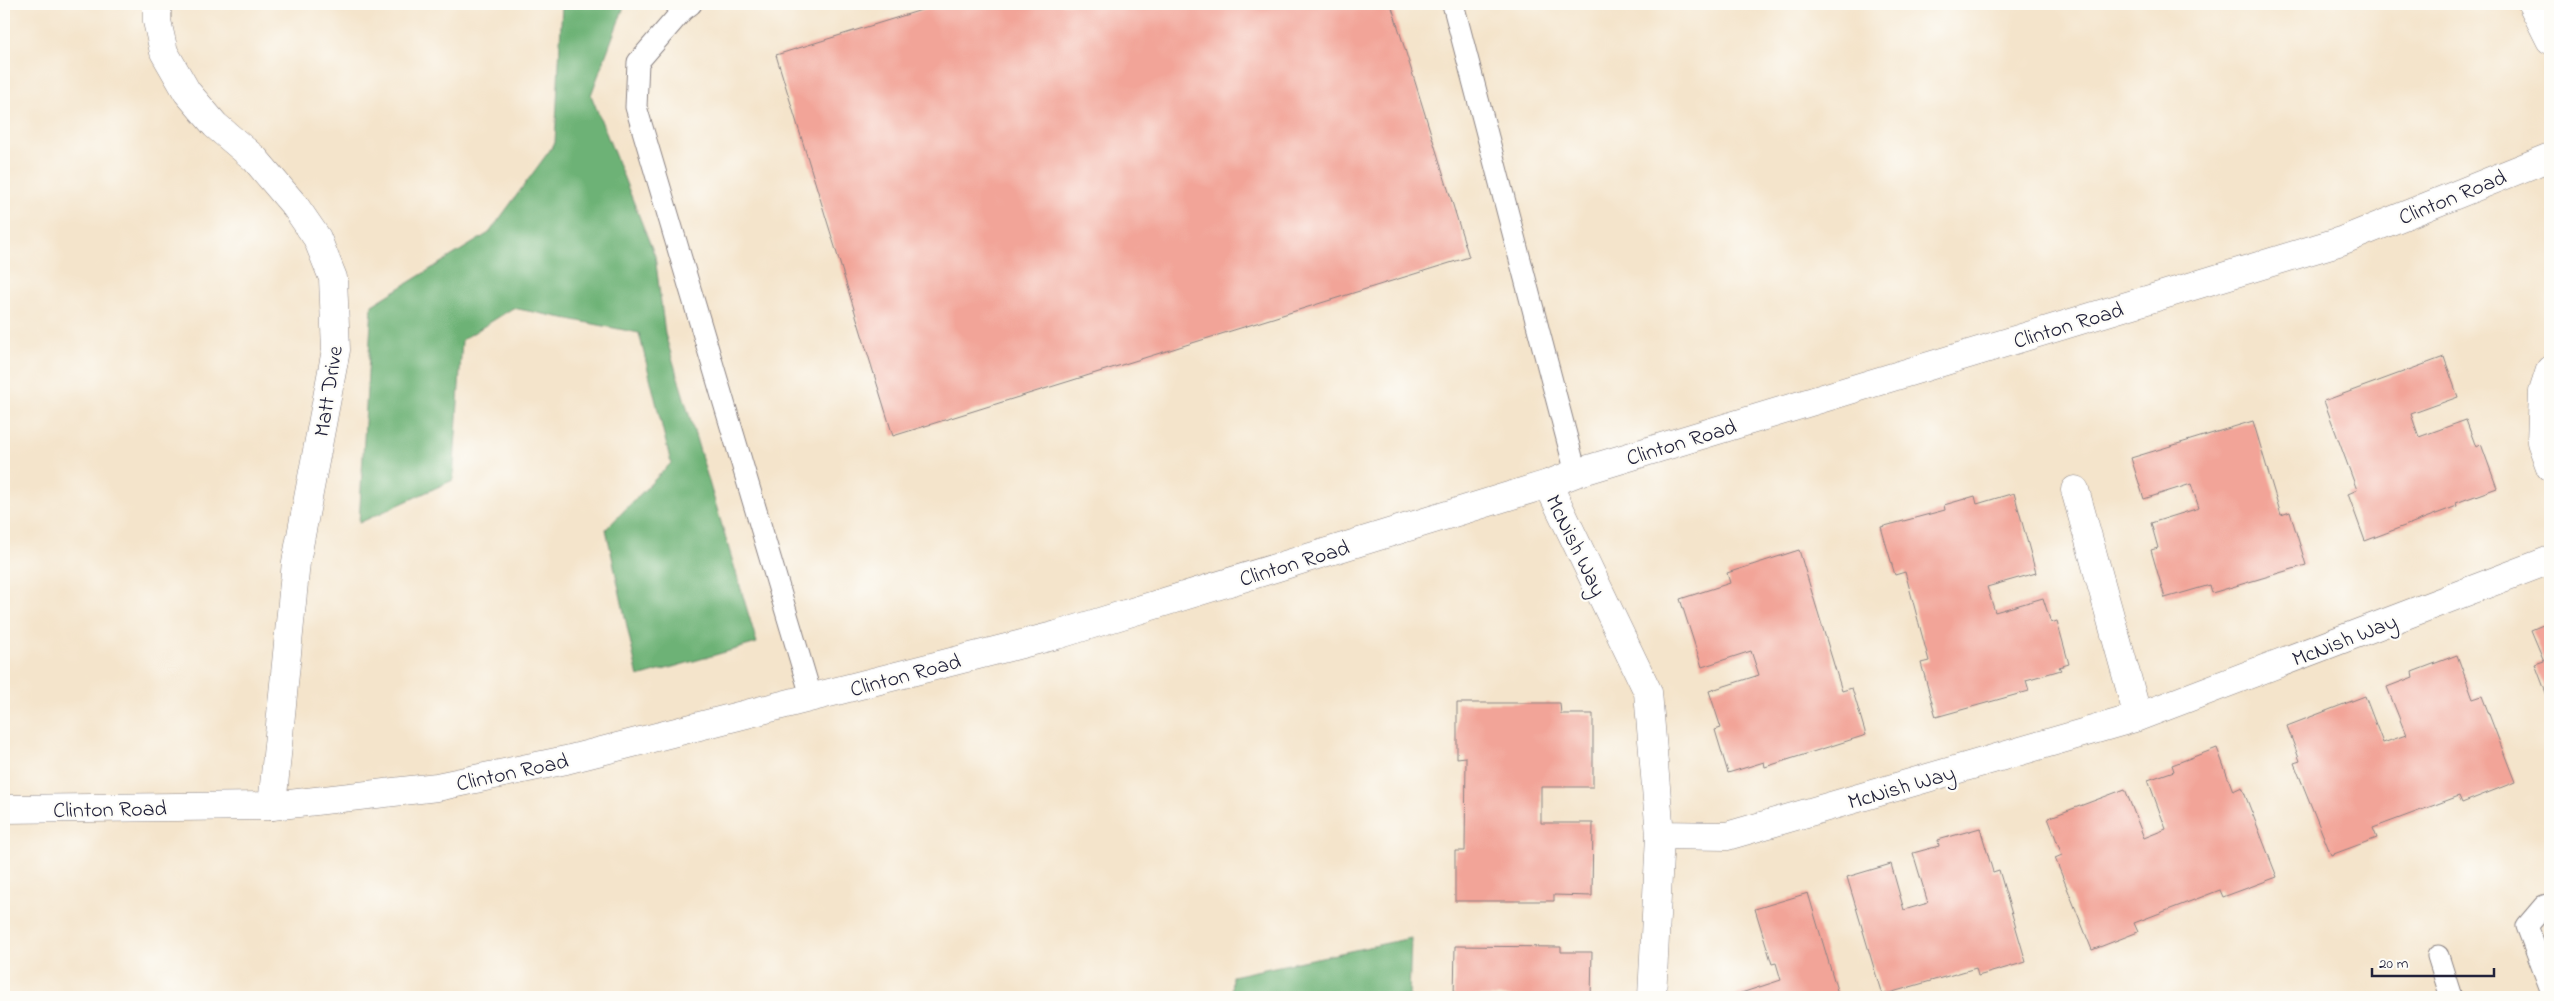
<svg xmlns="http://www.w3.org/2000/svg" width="2554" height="1001" font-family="'Indie Flower',sans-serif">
  <rect width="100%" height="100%" fill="#fdfcf7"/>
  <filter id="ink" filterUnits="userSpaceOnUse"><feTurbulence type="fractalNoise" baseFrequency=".02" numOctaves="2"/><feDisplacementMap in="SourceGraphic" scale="10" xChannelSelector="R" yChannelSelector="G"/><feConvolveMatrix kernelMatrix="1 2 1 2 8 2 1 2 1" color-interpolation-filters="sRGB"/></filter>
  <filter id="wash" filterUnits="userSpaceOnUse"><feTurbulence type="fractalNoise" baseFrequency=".0096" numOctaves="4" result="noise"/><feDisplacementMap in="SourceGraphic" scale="20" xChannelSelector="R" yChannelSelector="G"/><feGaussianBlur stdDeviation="1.12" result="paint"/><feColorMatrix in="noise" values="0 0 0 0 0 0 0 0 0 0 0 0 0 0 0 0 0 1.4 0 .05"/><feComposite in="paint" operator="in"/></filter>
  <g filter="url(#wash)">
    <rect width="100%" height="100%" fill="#f4e4cb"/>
    <path fill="#6db276" stroke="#486a58" d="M562 4H625L591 95 655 256 665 334 757 643 638 677 606 529 671 463 639 333 513 308 462 340 453 480 359 523 372 305 489 233 555 143Z
      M1411 938 1409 997H1231L1232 976Z"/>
    <g id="blocks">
      <path fill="#f2a498" d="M941 4H1391L1469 257 893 436 776 55Z
        M2444 357 2458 397 2411 414 2419 437 2466 420 2476 447 2481 444 2497 488 2456 503 2457 506 2365 541 2348 494 2357 490 2324 401Z
        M2253 421 2281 515 2290 512 2306 565 2212 593 2210 585 2165 598 2151 550 2158 548 2151 523 2199 508 2191 484 2144 499 2131 458Z
        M2014 493 2036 573 1987 587 1995 612 2043 598 2051 623 2057 621 2069 664 2059 667 2061 670 2026 680 2029 691 1936 717 1921 663 1929 661 1905 572 1895 575 1881 527 1945 510 1944 505 1975 496 1977 504Z
        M1799 550 1842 691 1852 688 1866 735 1765 767 1764 762 1728 773 1715 730 1721 728 1709 691 1759 675 1751 651 1702 667 1680 599 1730 583 1727 573Z
        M2550 622V699L2549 701 2535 664 2544 661 2531 630Z
        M2457 655 2473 699 2482 696 2515 782 2462 803 2459 796 2373 828 2377 838 2331 855 2294 763 2300 761 2287 726 2365 696 2383 743 2406 735 2387 687 2413 677 2412 672Z
        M1457 703H1560L1561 714H1593V787H1541V823H1593L1592 896 1554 895V901H1455V851H1465L1466 757 1457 758Z
        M2217 748 2233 791 2242 787 2277 877 2223 897 2220 890 2134 923 2138 932 2092 950 2055 858 2062 855 2048 818 2125 789 2144 838 2166 829 2148 780 2174 771 2172 765Z
        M1980 828 1993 872 1999 870 2026 962 1978 976 1976 968 1882 995 1847 877 1891 864 1904 910 1928 903 1913 853 1939 846 1938 840Z
        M1808 893 1839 997H1729L1781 980 1776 963 1772 964 1755 909Z
        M1455 946 1561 947V952H1592L1591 997 1454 996Z"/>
    </g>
  </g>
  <g filter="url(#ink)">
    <use href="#blocks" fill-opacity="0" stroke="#8b8383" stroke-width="1"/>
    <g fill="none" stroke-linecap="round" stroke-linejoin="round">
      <defs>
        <path id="lane" d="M691 4 683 10 638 62 636 107 812 699
          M1453 4 1576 473
          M2550 904 2544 906 2527 926 2550 987
          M2438 956 2451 997"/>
        <path id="street" d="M157 4V21L164 52 187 92 215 125 255 159 295 206 317 238 333 278 336 350 296 562 272 806
          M2532 4 2550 40
          M2550 370 2543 392 2541 442 2550 467
          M1548 484 1648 692 1660 835 1727 836 2138 717 2550 560
          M2075 490 2138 717
          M1652 997 1660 835"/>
        <path id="secondary" d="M4 809 272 806 437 787 566 760 1057 635 1548 484 1576 473 2341 241 2550 157"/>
      </defs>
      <use href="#lane" stroke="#8b8383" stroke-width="23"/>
      <use href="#street" stroke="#8b8383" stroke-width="29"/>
      <use href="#secondary" stroke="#8b8383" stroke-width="29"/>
      <use href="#lane" stroke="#fff" stroke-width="21"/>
      <use href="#street" stroke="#fff" stroke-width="28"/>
      <use href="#secondary" stroke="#fff" stroke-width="28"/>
    </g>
  </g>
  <g text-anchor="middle" stroke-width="4.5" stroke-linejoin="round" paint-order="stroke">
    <g font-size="22" fill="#22223b" stroke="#fdfcf7">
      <text transform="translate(2452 196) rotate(-22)" y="8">Clinton Road</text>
      <text transform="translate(2068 324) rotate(-17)" y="8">Clinton Road</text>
      <text transform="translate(327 391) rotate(-81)" y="8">Matt Drive</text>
      <text transform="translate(1681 441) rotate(-17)" y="8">Clinton Road</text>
      <text transform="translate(1577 545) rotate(64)" y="8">McNish Way</text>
      <text transform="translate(1294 562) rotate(-17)" y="8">Clinton Road</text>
      <text transform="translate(2344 639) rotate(-21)" y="8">McNish Way</text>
      <text transform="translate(905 674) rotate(-15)" y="8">Clinton Road</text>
      <text transform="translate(512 771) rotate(-12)" y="8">Clinton Road</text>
      <text transform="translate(1901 786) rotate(-16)" y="8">McNish Way</text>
      <text transform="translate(110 808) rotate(-1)" y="8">Clinton Road</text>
    </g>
  </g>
  <rect width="2554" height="1001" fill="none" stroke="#fdfcf7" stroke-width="20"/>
  <path d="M2372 968v8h122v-8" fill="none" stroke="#22223b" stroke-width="2.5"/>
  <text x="2379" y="968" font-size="15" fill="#22223b" stroke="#fdfcf7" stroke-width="4" paint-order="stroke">20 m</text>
</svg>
